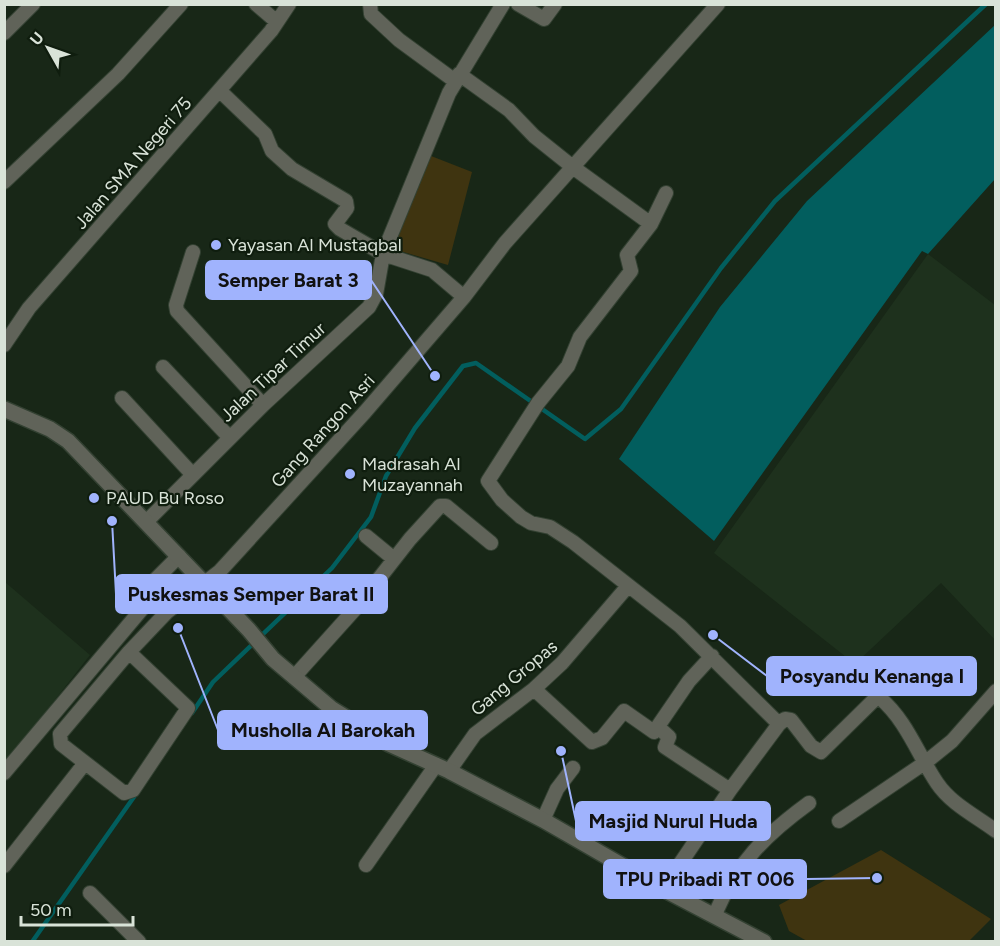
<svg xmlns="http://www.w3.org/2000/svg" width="1000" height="946" font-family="Figtree,sans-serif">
  <rect width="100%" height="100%" fill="#182717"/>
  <path fill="#1e311d" d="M928 254 995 305V640L941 583 855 664 714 553Z
    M5 582 90 655 5 764Z"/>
  <path fill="#3f3410" d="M426 154 472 172 448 265 393 249Z
    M881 850 991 919 969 941H807L789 931 779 905Z"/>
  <path fill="#025e5e" d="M995 25V179L928 254 922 251 714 541 619 459 720 307 807 201Z"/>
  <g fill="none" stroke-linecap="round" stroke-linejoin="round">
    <path stroke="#025e5e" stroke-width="4.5" d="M192 713 213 682 332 568 371 517 386 476 415 428 463 366 476 363 585 439 621 409 721 268 775 201 986 4
      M32 942 136 794"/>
    <defs>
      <path id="minor" d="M256 4 277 22
        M370 4 371 14 399 40 455 81
        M518 4 544 19 555 4
        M4 33 33 4
        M459 74 509 110 534 136 574 168 651 224
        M220 91 265 134 272 151 292 169 346 201 347 208 335 224 340 229 383 254 432 270 464 297
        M4 182 118 74 181 4
        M193 252 176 305 177 311 263 405
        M4 345 29 308 271 31 289 4
        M163 367 230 438
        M122 398 192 474
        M146 522 263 405 369 307 376 294 383 254 449 93 503 4
        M366 536 394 559
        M129 652 188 708 133 790 124 793 61 744 60 734 129 652 167 612 220 571 365 412 464 297 505 243 718 4
        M294 677 356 608 410 539 440 506H446L491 543
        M534 689 592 742 602 738 624 711 654 732 689 681 712 656
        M779 724 785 719 791 720 811 746 821 752 875 699 880 698C907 721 918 755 937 783 951 804 976 816 996 831
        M658 727 669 737 665 747 730 790
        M449 771 475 734 534 689 562 663 628 586
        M4 773 147 603 149 586 179 556
        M543 820 557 789 573 768
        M839 821 926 762 952 741 996 691
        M366 865 436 765
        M4 866 85 763
        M663 889 730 790 779 724 680 626 573 542 550 527 531 523 521 517 502 500 488 481 538 403 568 366 580 337 631 271 627 255 651 224 666 193
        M90 893 139 942
        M715 914C737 863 765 835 809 803"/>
      <path id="tertiary" d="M4 409 50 429 68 441 249 630 273 659 332 709 389 744 449 771 543 820 663 889 764 942"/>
    </defs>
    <use href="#minor" stroke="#334132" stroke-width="16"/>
    <use href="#tertiary" stroke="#334132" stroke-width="18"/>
    <use href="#minor" stroke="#606359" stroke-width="14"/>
    <use href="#tertiary" stroke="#606359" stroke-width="15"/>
  </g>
  <g fill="#a0b3fd" stroke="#0f1d0e" stroke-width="2">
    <circle cx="216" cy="245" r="6"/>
    <circle cx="350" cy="474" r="6"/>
    <circle cx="94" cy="498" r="6"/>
  </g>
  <g text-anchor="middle" stroke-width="4.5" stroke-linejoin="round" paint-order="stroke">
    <g font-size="18" fill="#d9e3d8" stroke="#0f1d0e">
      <text transform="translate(133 163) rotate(-49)" y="6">Jalan SMA Negeri 75</text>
      <text transform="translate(273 372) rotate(-43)" y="6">Jalan Tipar Timur</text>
      <text transform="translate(323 431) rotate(-48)" y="6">Gang Rangon Asri</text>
      <text transform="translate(514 678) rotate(-40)" y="6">Gang Gropas</text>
    </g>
    <g font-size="18" fill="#d9e3d8" stroke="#0f1d0e" text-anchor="start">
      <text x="228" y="251">Yayasan Al Mustaqbal</text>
      <text x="362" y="470">Madrasah Al<tspan x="362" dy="21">Muzayannah</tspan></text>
      <text x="106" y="504">PAUD Bu Roso</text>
    </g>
  </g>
  <path fill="none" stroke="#a0b3fd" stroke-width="2" d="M435 376L371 280M112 521L116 594M713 635L767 676M178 628L218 730M561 751L576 821M877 878L806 879"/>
  <g fill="#a0b3fd" stroke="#0f1d0e" stroke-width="2">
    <circle cx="435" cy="376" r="6"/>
    <circle cx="112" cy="521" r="6"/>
    <circle cx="713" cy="635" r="6"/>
    <circle cx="178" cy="628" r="6"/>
    <circle cx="561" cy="751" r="6"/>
    <circle cx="877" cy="878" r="6"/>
  </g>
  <g fill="#a0b3fd" stroke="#a0b3fd" stroke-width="2">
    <rect x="206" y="261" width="165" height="38" rx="6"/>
    <rect x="116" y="575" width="271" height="38" rx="6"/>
    <rect x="767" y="657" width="209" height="38" rx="6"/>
    <rect x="218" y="711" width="209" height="38" rx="6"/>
    <rect x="576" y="802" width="194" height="38" rx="6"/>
    <rect x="604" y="860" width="202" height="38" rx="6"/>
  </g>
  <g font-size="20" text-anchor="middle" font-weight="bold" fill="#111">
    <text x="288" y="287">Semper Barat 3</text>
    <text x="251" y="601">Puskesmas Semper Barat II</text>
    <text x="872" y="683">Posyandu Kenanga I</text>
    <text x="323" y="737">Musholla Al Barokah</text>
    <text x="673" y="828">Masjid Nurul Huda</text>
    <text x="705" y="886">TPU Pribadi RT 006</text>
  </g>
  <rect width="1000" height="946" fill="none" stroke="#d9e3d8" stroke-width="12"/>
  <g transform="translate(48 48) rotate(310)" stroke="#0f1d0e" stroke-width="4.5" paint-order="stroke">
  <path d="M0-4.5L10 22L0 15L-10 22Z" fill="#d9e3d8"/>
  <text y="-9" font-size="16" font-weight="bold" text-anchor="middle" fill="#d9e3d8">U</text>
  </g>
  <path d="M21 916v9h112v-9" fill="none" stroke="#d9e3d8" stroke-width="3"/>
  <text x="30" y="916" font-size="18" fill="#d9e3d8" stroke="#0f1d0e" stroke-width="4.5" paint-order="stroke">50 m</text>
</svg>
